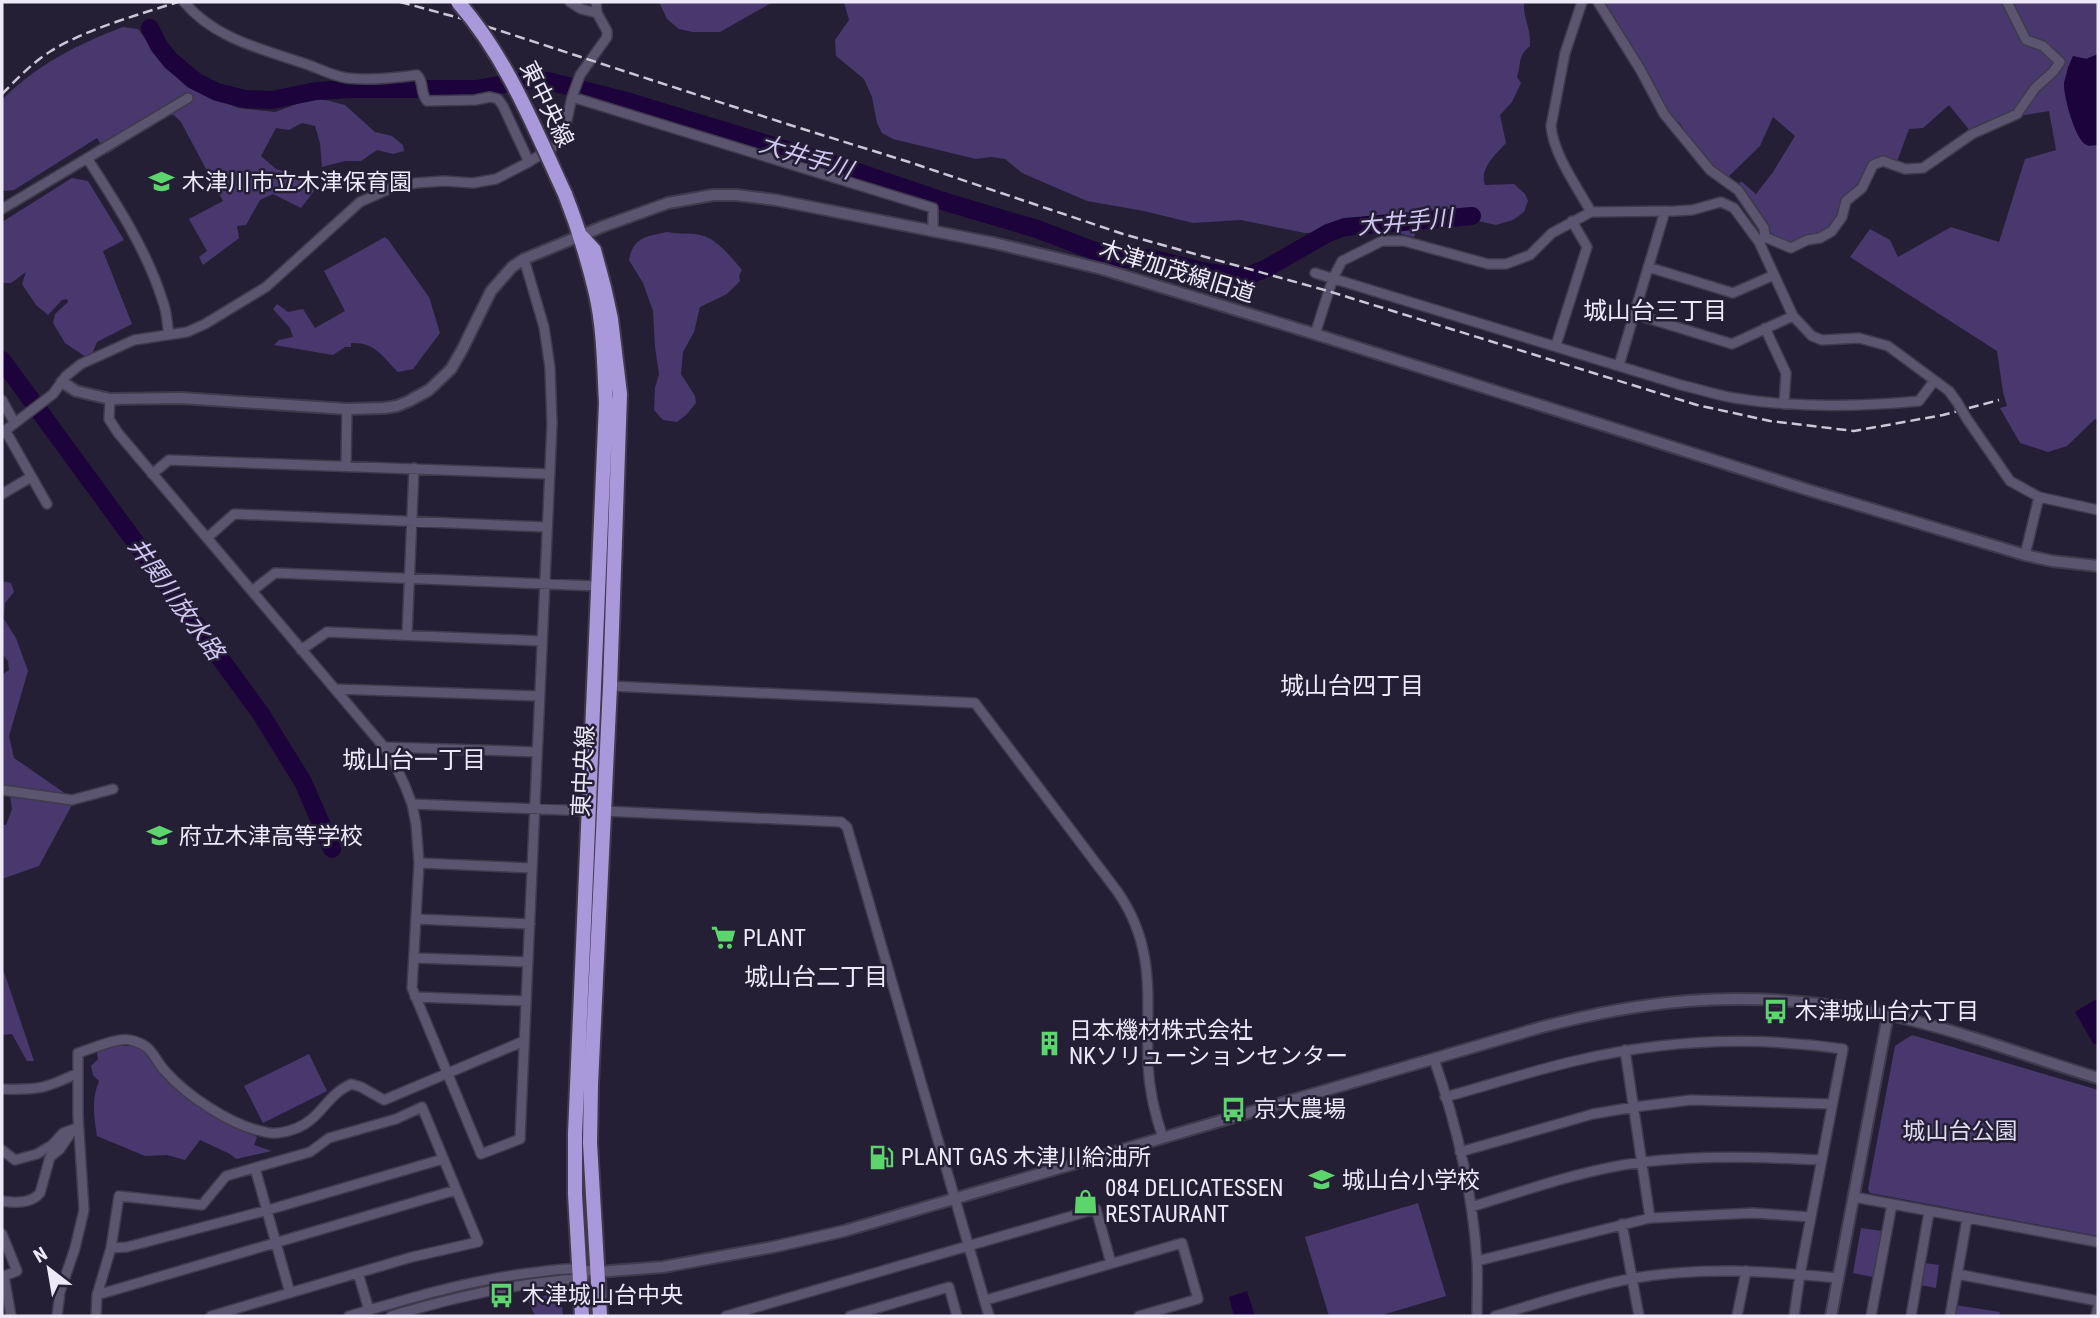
<svg xmlns="http://www.w3.org/2000/svg" width="2100" height="1318" font-family="'Roboto Condensed','Noto Sans JP',sans-serif">
  <rect width="100%" height="100%" fill="#251f35"/>
  <path fill="#48386e" d="M659 2H773L720 32H693L679 29 667 19Z
    M844 2H1524C1523 19 1531 27 1530 46 1517 57 1522 62 1517 77L1521 83 1512 102 1500 115 1506 143C1495 155 1479 169 1485 185L1514 184 1525 194 1528 201 1524 212 1513 220 1496 225 1442 213 1428 219 1417 229 1414 237 1390 231 1305 233 1241 220 1193 223 1144 211 1087 201 1022 173 1005 159 991 157 976 159 893 139 882 133 877 123 872 97 864 79 836 56 835 40 849 20Z
    M1602 2H2005L2025 41 2042 47 2056 63 2016 112 1971 132 1949 105 1923 128 1909 129 1896 164 1882 160 1842 208 1831 230 1793 245 1771 237 1768 232 1770 226 1739 184 1741 181 1756 194 1773 172 1795 136 1773 117 1760 146 1728 177C1706 166 1693 142 1679 122L1673 121Z
    M2010 2H2098V54L2068 66 2067 76 2064 83 2088 146 2098 145V420L2095 419 2067 446 2048 452 2020 443 2000 408 2007 406 2003 392 1997 351 1850 257 1870 229 1890 240 1898 257 1951 227 1999 242 2025 159 2056 150 2049 111 2018 116 2029 98 2063 62 2028 39Z
    M123 27 138 29 165 66 187 87 238 108 275 112 313 98 330 101 345 105 375 132 392 136 403 145 404 151 393 154 377 150 361 161H345L322 167 320 143 315 126 302 123 289 130 276 128 261 156 276 169 307 178 314 191 301 208 273 194 260 200 246 225 237 226 239 238 203 265 199 257 207 251 189 219 223 201 181 122 174 115H168L107 154 97 138 14 190 5 191 2 189V100C36 65 78 44 123 27Z
    M72 178 88 181 124 240 103 251 132 324 97 342 92 354 86 357 65 343 53 323 55 314 68 302 67 299 62 300 48 315 36 305 22 284 26 272 11 283H2V222Z
    M667 232C676 234 685 233 695 234 716 236 729 255 742 270L739 276 740 281 727 294 700 307 694 332 683 352 681 374 695 396 696 403 687 414 677 422 663 420 654 410 655 388 659 374 655 347 653 311 643 283 629 260C634 236 646 237 667 232Z
    M385 237 389 241 429 297 440 333 413 369 398 372C382 356 375 342 351 343V347H345L333 355 274 345 279 340 293 337 290 328 273 309 277 304 288 312 303 309 315 328 345 311 324 271Z
    M2 581 11 583 14 592 5 603 4 619 16 638 28 671 9 736 14 758 69 796 2 789V675L9 670 8 661 2 654Z
    M10 795 73 803 39 866 2 879V825H6L12 809Z
    M2 966 34 1061H27L12 1034 2 1035Z
    M1912 1035 2098 1090V1236L1870 1193 1868 1189 1895 1046Z
    M110 1046H133L143 1048 149 1054 166 1078 210 1115 257 1137 254 1145 272 1151 236 1159 230 1154 200 1140 185 1160 167 1155 145 1156 97 1136C94 1116 91 1100 99 1081L93 1075 91 1066 98 1059 97 1054 99 1049Z
    M309 1054 327 1091 263 1123 244 1086Z
    M1418 1203 1446 1296 1379 1316H1329L1305 1237Z
    M1861 1228 1882 1231 1873 1277 1853 1273Z
    M1924 1263 1939 1265 1936 1288 1920 1285Z
    M552 1295 562 1306 563 1316H535L527 1298Z
    M1955 1305 2000 1312 1999 1316H1953Z"/>
  <path fill="#1c033b" d="M2098 54V145C2096 145 2089 146 2087 145 2075 141 2063 94 2064 83 2066 74 2069 64 2073 56L2087 59Z
    M2098 998V1042L2094 1045 2075 1012Z
    M1247 1291 1255 1316H1234L1229 1297Z"/>
  <g fill="none" stroke-linecap="round" stroke-linejoin="round">
    <path stroke="#1c033b" stroke-width="18" d="M150 28 159 46 171 61 195 81 217 92 245 99 272 100 316 91 350 89H476L529 80 548 81 630 102 849 169 946 202 1037 229 1092 250 1124 259 1150 258 1207 272 1245 277 1265 269 1328 233 1345 227 1472 216
      M2 360 261 714 303 782 332 849"/>
    <defs>
      <path id="minor" d="M184 2C215 39 262 49 306 64 320 69 333 76 347 78 370 81 395 78 417 75 425 83 419 91 427 101L475 100 490 97 498 99 503 106 529 162
        M570 2 581 9 597 13
        M1582 2 1565 53 1551 126C1553 154 1578 188 1591 212
        M1598 2 1640 69 1664 114 1710 170 1738 190 1764 228 1765 237 1760 241
        M572 97 933 208V231
        M87 158C116 203 147 250 163 302 167 312 167 324 169 335
        M2 209 188 98
        M1765 237 1791 248 1807 240 1820 238 1832 231 1842 217 1846 201 1862 188 1873 165 1883 161 1905 169 1923 168 1972 134 2017 114 2035 88 2053 72 2060 62 2043 46 2026 40 2007 2
        M1648 267 1733 293 1774 275
        M1315 273 1681 385C1699 389 1716 395 1734 398 1795 408 1857 407 1919 401L1934 381
        M1634 314 1732 344 1793 316
        M1765 328 1786 373 1784 404
        M1315 334 1333 278 1342 261 1382 241H1404L1488 264H1506L1530 255 1552 233 1591 212 1675 211 1692 210 1721 202 1734 208 1759 242 1793 316 1812 336 1822 340 1859 338 1888 346 1949 391 1957 402
        M1556 345 1587 247 1572 221
        M1619 365 1665 211
        M110 399 109 419 118 433 384 747 393 760 405 786 412 804 416 824 419 863 412 988 481 1154 520 1139 524 1048 552 424 550 368 544 327 524 259
        M2 400 14 422
        M1967 419 2010 481 2039 497 2098 510
        M5 430 47 504
        M2 433 53 394 66 376 81 364 134 340 187 332 205 324 266 287 360 202 391 188 416 183 444 181 473 183 496 179 529 162 557 144 565 129 572 97 580 75 607 37V31L597 13 596 2
        M346 466 347 409
        M152 474 169 460 550 474
        M2 494 31 477
        M207 538 234 514 547 527
        M2025 555 2039 497
        M252 591 275 573 597 586
        M407 635 414 468
        M301 650 327 632 542 641
        M610 686 975 703 1117 891C1157 948 1146 999 1148 1064 1149 1088 1155 1115 1163 1138
        M335 689 539 696
        M384 747 537 752
        M2 790 72 800 113 789
        M412 804 588 811
        M603 811 841 822 847 827 989 1316
        M419 863 532 868
        M416 919 530 924
        M414 958 528 962
        M415 997 526 1001
        M1625 1050 1650 1218
        M1434 1059C1456 1123 1473 1194 1477 1262 1478 1280 1477 1298 1477 1316
        M2 1089C39 1090 44 1089 78 1073
        M1445 1097C1490 1085 1534 1070 1579 1060 1665 1040 1755 1036 1843 1049L1800 1274 1794 1316
        M2 1150 15 1160 37 1154 52 1145 63 1133 74 1129
        M1460 1152 1593 1114 1634 1107 1691 1100 1832 1104
        M255 1168 290 1293
        M1854 1197 2098 1242
        M2 1201C15 1203 31 1204 40 1193L50 1157 60 1149 72 1131
        M1471 1207C1527 1190 1585 1169 1643 1162 1702 1155 1762 1157 1821 1160
        M1622 1224 1639 1316
        M2 1234 17 1271 4 1276 11 1316
        M111 1248 127 1247 268 1210 443 1159
        M1477 1261 1650 1218 1753 1213 1811 1217
        M358 1273 369 1310
        M1957 1274 2098 1301
        M97 1295 456 1190
        M986 1300 1182 1243 1198 1299 1139 1316
        M57 1316 60 1292 75 1248 84 1210 78 1116V1053C91 1049 118 1037 130 1040 153 1045 152 1056 165 1071 187 1096 232 1126 265 1132 276 1135 287 1132 297 1128 315 1121 323 1105 337 1093 341 1089 346 1087 351 1084L361 1087 384 1100 524 1041
        M96 1316 97 1295 111 1248 119 1196 202 1205 226 1176 310 1152 329 1138 396 1119 422 1107 478 1242 412 1257 211 1316
        M349 1316C411 1298 473 1279 538 1272 559 1269 576 1267 597 1272
        M391 1316C453 1298 514 1283 579 1279L584 1277
        M726 1316 1096 1209 1111 1263
        M850 1316 949 1287 957 1316
        M1495 1316C1539 1303 1584 1288 1629 1279 1698 1266 1769 1271 1838 1278
        M1737 1316 1746 1271
        M1871 1316 1892 1204
        M1911 1316 1929 1212
        M1950 1316 1967 1219
        M2096 1316 2098 1307"/>
      <path id="tertiary" d="M62 382 76 391 110 399 181 398 347 409 384 408 397 406 409 401 429 390 451 369 462 350 491 291 512 267 524 259 604 226 668 203 713 195H736L776 200 994 243 1102 269 1315 334 1805 489 2025 555 2052 561 2098 566
        M597 1272 663 1267 773 1247 844 1231 1542 1027C1573 1019 1604 1012 1636 1007 1719 994 1807 998 1890 1015 1961 1031 2029 1057 2098 1078
        M1831 1316 1888 1015"/>
      <path id="trunk" d="M565 194C578 227 588 260 596 294 604 329 604 367 606 403L575 1134V1194L582 1316
        M582 237 594 250 604 287 611 319 620 394 610 686 591 1084 590 1143 600 1316"/>
    </defs>
    <use href="#minor" stroke="#3f3a4c" stroke-width="12"/>
    <use href="#tertiary" stroke="#3f3a4c" stroke-width="14"/>
    <use href="#trunk" stroke="#3f3a4c" stroke-width="18"/>
    <use href="#minor" stroke="#5c556f" stroke-width="9"/>
    <use href="#tertiary" stroke="#5c556f" stroke-width="10"/>
    <use href="#trunk" stroke="#aa99da" stroke-width="14"/>
    <path stroke="#cbc7d7" stroke-width="2.5" stroke-dasharray="10 5" stroke-linecap="butt" d="M400 2 467 20 790 125 909 162 1123 234 1328 291 1697 405 1770 421 1854 431 1943 415 1999 400
      M2 94C17 79 33 62 51 51 84 30 140 14 178 2"/>
    <defs>
      <path id="minor-bridge" d="M1957 402 1967 419"/>
      <path id="trunk-bridge" d="M458 2C507 58 534 127 565 194"/>
    </defs>
    <use href="#minor-bridge" stroke="#3f3a4c" stroke-width="12" stroke-linecap="butt"/>
    <use href="#trunk-bridge" stroke="#3f3a4c" stroke-width="18" stroke-linecap="butt"/>
    <use href="#minor-bridge" stroke="#5c556f" stroke-width="9"/>
    <use href="#trunk-bridge" stroke="#aa99da" stroke-width="14"/>
  </g>
  <defs>
    <symbol id="school-bare" viewBox="-9 -9 18 18"><path d="M0-5L7-2L0 1L-7-2ZM-4 1L0 2.5L4 1V4Q0 6-4 4Z" fill="#5dd56d" stroke="#251f35" stroke-width="2.5" paint-order="stroke"/></symbol>
    <symbol id="supermarket-bare" viewBox="-9 -9 18 18"><path d="M-6-5.5h2.5l.6 2H6L4.5 2H-2.5L-4.4-4H-6ZM-1.5 3.2a1.3 1.3 0 1 0 .1 0ZM3 3.2a1.3 1.3 0 1 0 .1 0Z" fill="#5dd56d" stroke="#251f35" stroke-width="2.5" paint-order="stroke"/></symbol>
    <symbol id="bus-bare" viewBox="-9 -9 18 18"><path d="M-5-6H5V4H4V6H2V4H-2V6H-4V4H-5ZM-3.5-4V0h7V-4ZM-3.5 1.2v1.5H-2V1.2ZM2 1.2v1.5H3.5V1.2Z" fill="#5dd56d" stroke="#251f35" stroke-width="2.5" paint-order="stroke"/></symbol>
    <symbol id="building-bare" viewBox="-9 -9 18 18"><path d="M-4-6H4V6H1V3H-1V6H-4ZM-2.5-4.3h1.7v1.8h-1.7ZM.8-4.3h1.7v1.8H.8ZM-2.5-1h1.7V.8h-1.7ZM.8-1h1.7V.8H.8Z" fill="#5dd56d" stroke="#251f35" stroke-width="2.5" paint-order="stroke"/></symbol>
    <symbol id="fuel-bare" viewBox="-9 -9 18 18"><path d="M-5.5-6h7V0h2V4h1.3V-2.5L3-4.5l.8-.8L6-3V5H2.5V1h-1V6h-7ZM-4.2-4.7v3.2H.2V-4.7Z" fill="#5dd56d" stroke="#251f35" stroke-width="2.5" paint-order="stroke"/></symbol>
    <symbol id="shop-bare" viewBox="-9 -9 18 18"><path d="M-5-2.5h2.3a2.7 3.5 0 0 1 5.4 0H5L5.5 6h-11ZM-1.5-2.5h3a1.5 2.3 0 0 0-3 0Z" fill="#5dd56d" stroke="#251f35" stroke-width="2.5" paint-order="stroke"/></symbol>
  </defs>
  <g fill-rule="evenodd">
    <use href="#school-bare" x="144" y="164" width="35" height="35"/>
    <use href="#school-bare" x="142" y="818" width="35" height="35"/>
    <use href="#supermarket-bare" x="706" y="920" width="35" height="35"/>
    <use href="#bus-bare" x="1758" y="994" width="35" height="35"/>
    <use href="#building-bare" x="1032" y="1026" width="35" height="35"/>
    <use href="#bus-bare" x="1216" y="1092" width="35" height="35"/>
    <use href="#fuel-bare" x="864" y="1140" width="35" height="35"/>
    <use href="#school-bare" x="1304" y="1162" width="35" height="35"/>
    <use href="#shop-bare" x="1068" y="1184" width="35" height="35"/>
    <use href="#bus-bare" x="484" y="1278" width="35" height="35"/>
  </g>
  <g text-anchor="middle" stroke-width="5" stroke-linejoin="round" paint-order="stroke">
    <g font-size="23" fill="#ede9f8" stroke="#251f35">
      <text transform="translate(547 104) rotate(64)" y="8">東中央線</text>
      <text transform="translate(1177 271) rotate(17)" y="8">木津加茂線旧道</text>
      <text transform="translate(583 771) rotate(-87)" y="8">東中央線</text>
    </g>
    <g font-size="23" fill="#ede9f8" stroke="#251f35" text-anchor="start">
      <text x="182" y="190">木津川市立木津保育園</text>
      <text x="179" y="844">府立木津高等学校</text>
      <text x="743" y="946">PLANT</text>
      <text x="1795" y="1019">木津城山台六丁目</text>
      <text x="1069" y="1038">日本機材株式会社<tspan x="1069" dy="26">NKソリューションセンター</tspan></text>
      <text x="1254" y="1117">京大農場</text>
      <text x="901" y="1165">PLANT GAS 木津川給油所</text>
      <text x="1342" y="1188">城山台小学校</text>
      <text x="1105" y="1196">084 DELICATESSEN<tspan x="1105" dy="26">RESTAURANT</tspan></text>
      <text x="522" y="1303">木津城山台中央</text>
    </g>
    <g font-size="23" fill="#e0dbf2" stroke="#251f35">
      <text x="1960" y="1139">城山台公園</text>
    </g>
    <g font-size="24" font-style="italic" fill="#d1c6f2" stroke="#251f35">
      <text transform="translate(806 157) rotate(17)" y="8">大井手川</text>
      <text transform="translate(1405 222) rotate(-5)" y="8">大井手川</text>
      <text transform="translate(176 599) rotate(54)" y="8">井関川放水路</text>
    </g>
    <g font-size="24" fill="#ede9f8" stroke="#251f35">
      <text x="1655" y="319">城山台三丁目</text>
      <text x="1352" y="694">城山台四丁目</text>
      <text x="414" y="768">城山台一丁目</text>
      <text x="816" y="985">城山台二丁目</text>
    </g>
  </g>
  <rect width="2100" height="1318" fill="none" stroke="#ede9f8" stroke-width="7"/>
  <g transform="translate(49 1269) rotate(329)" stroke="#251f35" stroke-width="5" paint-order="stroke">
  <path d="M0-5L12 26L0 18L-12 26Z" fill="#ede9f8"/>
  <text y="-10" font-size="19" font-weight="bold" text-anchor="middle" fill="#ede9f8">N</text>
  </g>
</svg>
